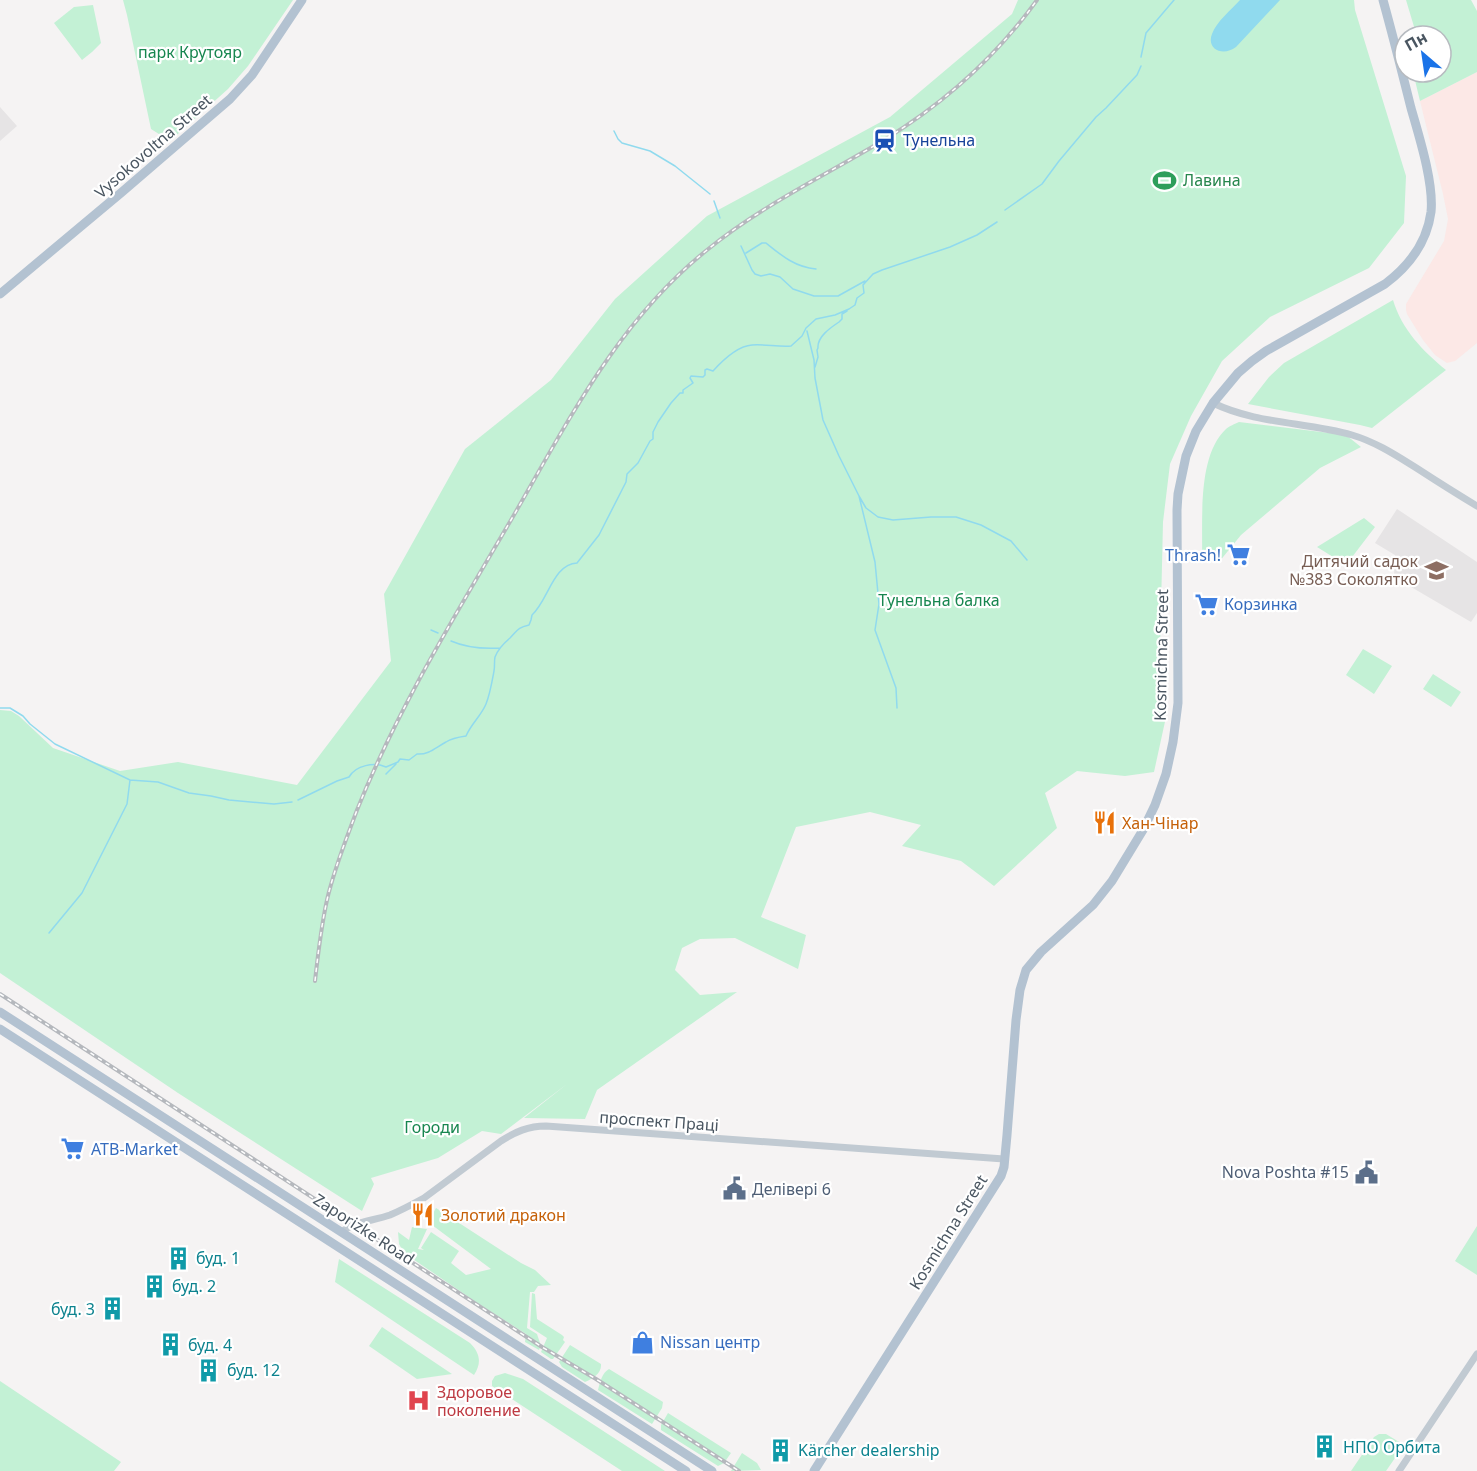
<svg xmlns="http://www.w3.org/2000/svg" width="1477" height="1471" font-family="'Noto Sans',sans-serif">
  <rect width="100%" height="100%" fill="#f5f3f3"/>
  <path fill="#e6e4e5" d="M0 107 17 126 0 141Z
    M1397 509 1477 562V613L1471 622 1394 577 1395 555 1375 543Z"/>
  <path fill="#fce8e6" d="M1477 72V343L1455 361 1447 363 1435 355 1423 340 1407 314 1406 310V304L1444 241 1448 219 1443 194 1420 101Z"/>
  <path fill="#c3f1d5" d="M123 0H293L248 66 228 89 170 141 151 129 127 15Z
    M1018 0H1354L1355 10 1406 176 1404 223 1369 268 1270 317 1222 361 1191 416 1170 464 1163 522 1160 650 1166 717 1154 772 1125 776 1077 771 1045 793 1057 828 994 886 961 861 902 846 921 825 870 812 796 827 761 917 806 935 798 969 735 938 700 939 682 948 675 970 700 995 737 992 597 1090 585 1119 524 1118 567 1084 501 1134 482 1131 438 1158 371 1178 374 1184 362 1211 178 1093 0 973V710L11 711 19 716 53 748 120 771 178 762 297 785 391 661 384 594 465 449 551 380 615 299 707 216 890 117 1012 14Z
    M1406 0H1471L1477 11V72L1420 101 1413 72H1441V36H1410L1415 30Z
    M93 5 101 43 92 52 82 60 54 23 74 7Z
    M1393 300C1402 330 1423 351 1446 370L1372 428 1360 425 1248 404 1269 377 1284 363Z
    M1239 422 1346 435 1361 447 1320 468 1241 535 1219 562 1202 557C1203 520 1197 456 1226 429 1229 426 1235 424 1239 422Z
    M1364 518 1375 527 1346 565 1317 547Z
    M1363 649 1392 666 1374 694 1346 675Z
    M1433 674 1461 692 1451 707 1423 689Z
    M436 1208 521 1263 535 1270 551 1285 538 1286 534 1292H530L527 1328 537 1334 541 1346 539 1350 525 1342 526 1334 479 1304 404 1253 399 1244 398 1232 409 1240 412 1227 427 1229 418 1249 424 1250 421 1248 431 1232 459 1251 451 1263 466 1275 491 1269 428 1222Z
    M1477 1226V1275L1455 1261Z
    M339 1259 470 1343C480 1353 482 1363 474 1375L335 1282Z
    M532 1293 535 1294 537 1319 562 1335 564 1337 563 1340 565 1342 553 1359H551L541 1352 547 1338 530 1327Z
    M382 1327 452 1374 417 1379 369 1346Z
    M570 1345 601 1364C602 1373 593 1379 585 1382L562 1367 559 1362Z
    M609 1369 663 1402 662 1408 652 1424 598 1390C600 1382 602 1373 609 1369Z
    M505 1373 523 1379 665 1471H622L492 1386V1381L495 1376Z
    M0 1381 121 1462 114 1471H0Z
    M668 1413 731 1453 724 1463 718 1466 661 1430V1425Z
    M1379 1434H1386L1404 1445 1386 1471H1351L1374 1437Z
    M742 1453 757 1463 761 1470 731 1471Z"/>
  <path fill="#90daee" d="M1240 0H1280L1236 47C1223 57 1206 49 1212 34 1216 22 1232 9 1240 0Z"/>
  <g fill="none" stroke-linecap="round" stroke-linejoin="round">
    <path stroke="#90daee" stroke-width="1.5" d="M1141 57 1146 33 1174 0
      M614 131 618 139 622 143 650 151 675 166 710 194
      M714 201 720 218
      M1005 210 1042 184 1059 161 1096 117 1106 108 1137 75 1141 66
      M741 246 752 270 755 274 761 276 770 274 780 277 793 289 814 296H838L865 281
      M746 253 762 243H766C782 256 795 267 816 269
      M807 331 814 360 815 378 823 420 839 456 859 496 866 508 878 517 893 520 931 517H956L981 525 1011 541 1027 560
      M815 367 818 357 817 350 818 348C817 337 830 328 839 322L842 319V314L847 311
      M859 496 875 562 879 604 875 630 896 688 897 708
      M431 630 438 633
      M451 641C467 648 483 649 500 648
      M0 708H10L23 716 30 724 55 744 130 780 158 782 189 793 211 796 229 800 274 804 292 802
      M386 774 396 764
      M298 800 337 781 349 777C356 765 374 762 386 767L398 762 400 759 409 760 417 754C429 755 436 747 446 742 452 738 459 737 466 736 471 724 481 716 486 704 490 694 492 682 494 671 495 666 494 661 495 657 498 649 504 643 510 638 518 630 517 628 529 625L531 620 532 615C548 601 553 564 577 563L599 535 626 482 627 474 638 463 650 441 653 439V432L658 422 671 403 680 393H683V390L693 383 690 378 691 376 703 377 705 375V370L707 369 713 371C722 361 738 346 752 345 765 344 778 347 791 346L802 336 806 328 816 319 835 315 849 309 855 305 857 298 864 293 863 285 873 274 882 270 950 247 977 235 997 222
      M49 933 82 893 127 804 130 780"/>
    <path stroke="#c1cad2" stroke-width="7" d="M1213 403C1256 424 1306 422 1352 435 1376 442 1397 456 1418 469 1438 482 1457 494 1477 506
      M341 1232C356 1221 373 1221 390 1215 402 1210 413 1204 424 1198L501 1141C515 1132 528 1126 546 1126L1004 1159
      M1399 1471 1477 1354"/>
    <path stroke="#b3c2d1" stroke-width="9" d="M0 294 122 192 230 99 252 75 302 0
      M0 1012 712 1471
      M0 1029 686 1471
      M814 1471 1001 1176 1004 1167 1007 1135 1016 1020 1020 990 1026 970 1041 952 1093 905 1112 881 1143 830 1155 805 1166 774 1173 742 1178 703 1177 510 1178 494 1186 456 1196 431 1213 403 1238 373 1252 361 1266 351 1385 284C1409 266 1427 242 1431 212 1434 183 1419 136 1411 108 1402 72 1393 36 1383 0"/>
    <defs>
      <path id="rail" d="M315 981C318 954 321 927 327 900 334 869 346 840 357 810 398 708 456 614 511 520 568 422 617 322 707 250 761 206 824 176 884 140 943 104 996 57 1037 0
        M0 994 542 1347 596 1379 739 1471"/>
    </defs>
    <use href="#rail" stroke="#b5b8bd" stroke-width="4"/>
    <use href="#rail" stroke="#fff" stroke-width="1.5" stroke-dasharray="4.5" stroke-linecap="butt"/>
  </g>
  <defs>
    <symbol id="station-bare" viewBox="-9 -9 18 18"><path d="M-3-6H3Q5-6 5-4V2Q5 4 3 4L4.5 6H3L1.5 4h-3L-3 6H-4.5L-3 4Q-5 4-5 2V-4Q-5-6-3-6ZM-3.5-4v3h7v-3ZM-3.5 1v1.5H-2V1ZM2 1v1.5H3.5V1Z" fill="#1a4fb4" stroke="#fff" stroke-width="2.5" paint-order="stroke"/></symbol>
    <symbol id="stadium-bare" viewBox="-9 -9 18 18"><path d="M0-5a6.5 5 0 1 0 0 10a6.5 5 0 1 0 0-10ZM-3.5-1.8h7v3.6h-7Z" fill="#2e9e5b" stroke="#fff" stroke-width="2.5" paint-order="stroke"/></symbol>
    <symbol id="supermarket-bare" viewBox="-9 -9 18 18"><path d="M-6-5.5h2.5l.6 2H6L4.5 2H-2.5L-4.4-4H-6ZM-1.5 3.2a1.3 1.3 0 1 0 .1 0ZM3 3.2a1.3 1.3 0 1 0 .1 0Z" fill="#3f7fe0" stroke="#fff" stroke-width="2.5" paint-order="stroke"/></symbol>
    <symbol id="school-bare" viewBox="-9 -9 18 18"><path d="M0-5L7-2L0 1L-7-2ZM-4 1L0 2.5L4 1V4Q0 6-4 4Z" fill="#8d6e63" stroke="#fff" stroke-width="2.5" paint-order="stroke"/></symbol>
    <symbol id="restaurant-bare" viewBox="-9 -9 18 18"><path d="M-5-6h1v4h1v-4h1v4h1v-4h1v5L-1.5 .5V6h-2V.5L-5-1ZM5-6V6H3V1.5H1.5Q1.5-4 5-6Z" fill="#e8710a" stroke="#fff" stroke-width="2.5" paint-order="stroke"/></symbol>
    <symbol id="civic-bare" viewBox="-9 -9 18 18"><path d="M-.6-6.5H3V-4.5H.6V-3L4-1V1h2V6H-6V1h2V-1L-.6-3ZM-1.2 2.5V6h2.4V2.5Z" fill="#5c6f8a" stroke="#fff" stroke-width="2.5" paint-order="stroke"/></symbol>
    <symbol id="building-bare" viewBox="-9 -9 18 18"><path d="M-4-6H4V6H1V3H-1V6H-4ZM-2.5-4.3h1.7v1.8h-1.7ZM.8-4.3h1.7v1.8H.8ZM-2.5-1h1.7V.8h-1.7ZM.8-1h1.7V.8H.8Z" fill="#0f9aa8" stroke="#fff" stroke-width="2.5" paint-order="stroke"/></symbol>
    <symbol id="shop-bare" viewBox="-9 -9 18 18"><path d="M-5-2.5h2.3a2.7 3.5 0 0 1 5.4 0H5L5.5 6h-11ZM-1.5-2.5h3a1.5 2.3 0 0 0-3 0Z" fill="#3f7fe0" stroke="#fff" stroke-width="2.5" paint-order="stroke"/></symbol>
    <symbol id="hospital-bare" viewBox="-9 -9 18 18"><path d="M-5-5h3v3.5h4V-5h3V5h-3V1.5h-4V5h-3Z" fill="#e0444e" stroke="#fff" stroke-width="2.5" paint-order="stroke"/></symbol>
  </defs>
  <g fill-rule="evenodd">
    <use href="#station-bare" x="868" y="124" width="33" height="33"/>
    <use href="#stadium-bare" x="1148" y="164" width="33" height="33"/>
    <use href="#supermarket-bare" x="1222" y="538" width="33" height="33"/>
    <use href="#school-bare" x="1420" y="554" width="33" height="33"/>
    <use href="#supermarket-bare" x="1190" y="588" width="33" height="33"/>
    <use href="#restaurant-bare" x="1088" y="806" width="33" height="33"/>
    <use href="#supermarket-bare" x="56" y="1132" width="33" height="33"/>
    <use href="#civic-bare" x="1350" y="1156" width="33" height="33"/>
    <use href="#civic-bare" x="718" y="1172" width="33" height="33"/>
    <use href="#restaurant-bare" x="406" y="1198" width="33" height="33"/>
    <use href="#building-bare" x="162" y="1242" width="33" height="33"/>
    <use href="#building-bare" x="138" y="1270" width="33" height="33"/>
    <use href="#building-bare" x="96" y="1292" width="33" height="33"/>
    <use href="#shop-bare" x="626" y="1326" width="33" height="33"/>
    <use href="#building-bare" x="154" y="1328" width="33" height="33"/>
    <use href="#building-bare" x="192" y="1354" width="33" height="33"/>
    <use href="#hospital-bare" x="402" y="1384" width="33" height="33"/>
    <use href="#building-bare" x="1308" y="1430" width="33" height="33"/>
    <use href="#building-bare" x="764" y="1434" width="33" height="33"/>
  </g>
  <g text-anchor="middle" stroke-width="4.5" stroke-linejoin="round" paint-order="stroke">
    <g font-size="16" fill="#17864f" stroke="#fff">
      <text x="190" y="58">парк Крутояр</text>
      <text x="939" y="606">Тунельна балка</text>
      <text x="432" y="1133">Городи</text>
    </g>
    <g font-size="16" fill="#164399" stroke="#fff" text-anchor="start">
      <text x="903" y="146">Тунельна</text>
    </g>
    <g font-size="16" fill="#4a5661" stroke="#fff">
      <text transform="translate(153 146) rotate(-41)" y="6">Vysokovoltna Street</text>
      <text transform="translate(1161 655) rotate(-89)" y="6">Kosmichna Street</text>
      <text transform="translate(659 1121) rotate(4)" y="6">проспект Праці</text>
      <text transform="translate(364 1229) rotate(33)" y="6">Zaporizke Road</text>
      <text transform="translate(948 1232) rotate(-58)" y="6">Kosmichna Street</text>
    </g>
    <g font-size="16" fill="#27864d" stroke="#fff" text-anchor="start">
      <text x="1183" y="186">Лавина</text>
    </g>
    <g font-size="16" fill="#366cbe" stroke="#fff" text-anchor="start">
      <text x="1221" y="561" text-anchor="end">Thrash!</text>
      <text x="1224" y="610">Корзинка</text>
      <text x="91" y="1155">ATB-Market</text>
      <text x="660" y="1348">Nissan центр</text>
    </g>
    <g font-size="16" fill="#785e54" stroke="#fff" text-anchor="end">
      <text x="1418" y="567">Дитячий садок<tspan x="1418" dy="18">№383 Соколятко</tspan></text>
    </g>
    <g font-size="16" fill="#c56008" stroke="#fff" text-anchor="start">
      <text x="1122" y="829">Хан-Чінар</text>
      <text x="441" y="1221">Золотий дракон</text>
    </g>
    <g font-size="16" fill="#4e5e75" stroke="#fff" text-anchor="end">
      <text x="1349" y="1178">Nova Poshta #15</text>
      <text x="752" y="1195" text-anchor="start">Делівері 6</text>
    </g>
    <g font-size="16" fill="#0d838f" stroke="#fff" text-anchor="start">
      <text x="196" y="1264">буд. 1</text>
      <text x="172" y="1292">буд. 2</text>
      <text x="95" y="1315" text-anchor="end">буд. 3</text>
      <text x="188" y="1351">буд. 4</text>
      <text x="227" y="1376">буд. 12</text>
      <text x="1343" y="1453">НПО Орбита</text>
      <text x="798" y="1456">Kärcher dealership</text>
    </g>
    <g font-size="16" fill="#be3a42" stroke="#fff" text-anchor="start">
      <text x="437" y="1398">Здоровое<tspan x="437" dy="18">поколение</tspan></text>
    </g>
  </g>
  <g transform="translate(1423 54) rotate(331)"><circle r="28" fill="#ffffff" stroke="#b7bbc0" stroke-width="1.5"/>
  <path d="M0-4.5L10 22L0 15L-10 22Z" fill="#1a73e8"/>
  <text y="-9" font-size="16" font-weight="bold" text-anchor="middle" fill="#4a5661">Пн</text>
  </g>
</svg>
